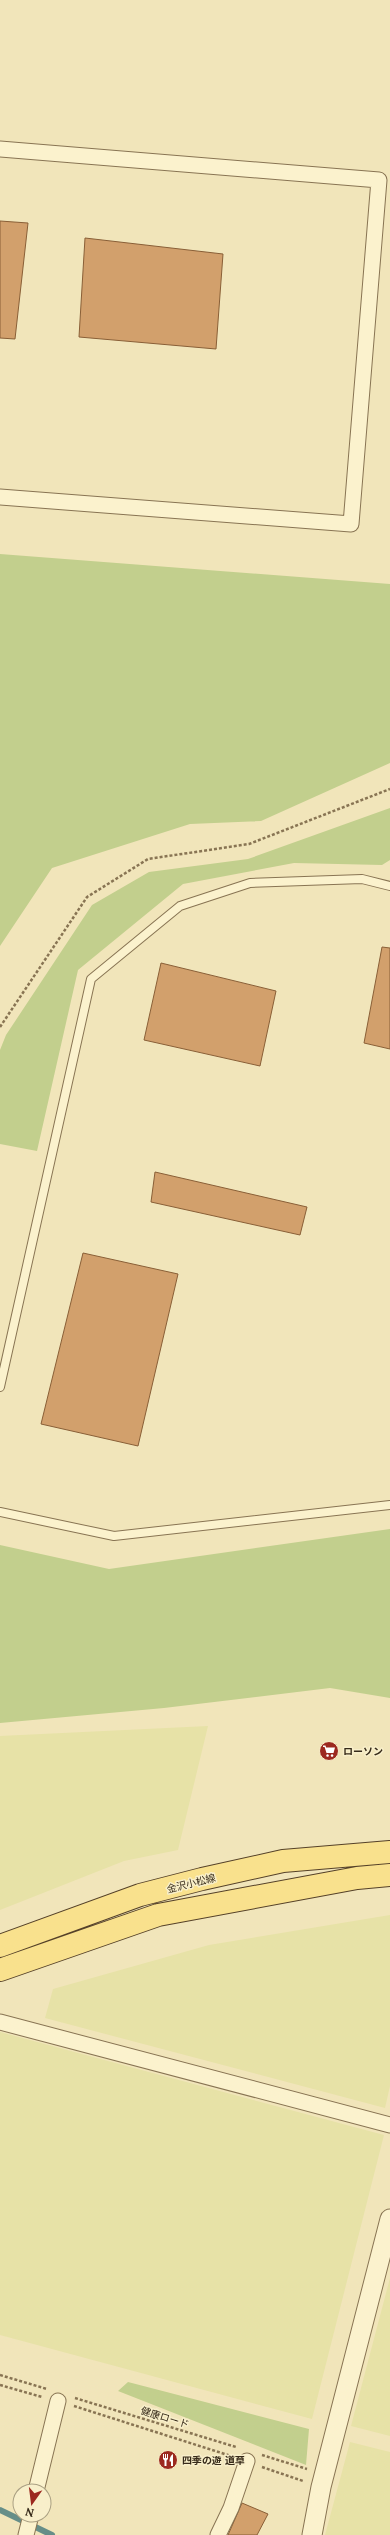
<svg xmlns="http://www.w3.org/2000/svg" width="390" height="2535" font-family="Lora,'Noto Sans JP',serif">
  <rect width="100%" height="100%" fill="#f1e5ba"/>
  <path fill="#e7e2a7" d="M208 1726 178 1850 124 1861 0 1910V1736Z
    M390 1915V2086L385 2108 45 2018 53 1989 209 1945Z
    M0 2032 384 2135 312 2419 0 2335Z
    M390 2278V2436L351 2426Z
    M350 2442 390 2452V2535H325Z"/>
  <path fill="#c2cf8d" d="M0 554 390 584V763L261 821 190 824 52 868 0 946Z
    M390 808V860L382 865 294 863 183 884 78 970 37 1151 0 1144V1050L6 1035 92 905 149 872 248 859Z
    M390 1529V1698L330 1688 164 1708 0 1723V1545L109 1569Z
    M128 2382 309 2429 306 2465 118 2391Z"/>
  <g fill="none" stroke-linecap="round" stroke-linejoin="round">
    <path stroke="#668e88" stroke-width="6" d="M0 2510 52 2535"/>
  </g>
  <path fill="#d2a06c" stroke="#895f37" d="M0 221 28 223 15 339 0 338Z
    M85 238 223 254 216 349 79 337Z
    M382 947 390 948V1049L364 1043Z
    M161 963 276 991 260 1066 144 1040Z
    M155 1172 307 1207 300 1235 151 1202Z
    M83 1253 178 1274 138 1446 41 1424Z
    M242 2503 268 2514 257 2535H228Z"/>
  <g fill="none" stroke-linecap="round" stroke-linejoin="round">
    <defs>
      <path id="service" d="M0 1387 91 979 180 906 250 883 362 879 390 886
        M0 1512 114 1536 390 1505"/>
      <path id="minor" d="M0 149 379 180 351 524 0 497
        M0 2022 390 2125
        M36 2491 58 2401
        M26 2535 31 2515
        M218 2535 231 2508 247 2461"/>
      <path id="tertiary" d="M312 2535 321 2487 390 2219"/>
      <path id="primary" d="M0 1946 140 1895 202 1879 283 1861 390 1852
        M0 1970 158 1915 357 1878 390 1875"/>
    </defs>
    <use href="#service" stroke="#887453" stroke-width="10"/>
    <use href="#minor" stroke="#887453" stroke-width="17"/>
    <use href="#tertiary" stroke="#887453" stroke-width="21"/>
    <use href="#primary" stroke="#554128" stroke-width="24"/>
    <path stroke="#887453" stroke-width="2.5" stroke-dasharray="3 2" stroke-linecap="butt" d="M0 1027 87 897 148 859 249 844 390 789
      M0 2375 47 2389
      M0 2385 42 2397
      M75 2398 236 2447
      M74 2406 231 2456
      M262 2455 307 2469
      M262 2467 303 2481"/>
    <use href="#service" stroke="#fbf2cd" stroke-width="8"/>
    <use href="#minor" stroke="#fbf2cd" stroke-width="15"/>
    <use href="#tertiary" stroke="#fbf2cd" stroke-width="19"/>
    <use href="#primary" stroke="#f9e18d" stroke-width="22"/>
  </g>
  <defs>
    <symbol id="supermarket-disc" viewBox="-11 -11 22 22"><circle r="9.5" fill="#9c291f" stroke="#f8efca"/><path d="M-6-5.5h2.5l.6 2H6L4.5 2H-2.5L-4.4-4H-6ZM-1.5 3.2a1.3 1.3 0 1 0 .1 0ZM3 3.2a1.3 1.3 0 1 0 .1 0Z" fill="#fff"/></symbol>
    <symbol id="restaurant-disc" viewBox="-11 -11 22 22"><circle r="9.5" fill="#9c291f" stroke="#f8efca"/><path d="M-5-6h1v4h1v-4h1v4h1v-4h1v5L-1.5 .5V6h-2V.5L-5-1ZM5-6V6H3V1.5H1.5Q1.5-4 5-6Z" fill="#fff"/></symbol>
  </defs>
  <g fill-rule="evenodd">
    <use href="#supermarket-disc" x="318" y="1740" width="22" height="22"/>
    <use href="#restaurant-disc" x="157" y="2449" width="22" height="22"/>
  </g>
  <g text-anchor="middle" stroke-width="3" stroke-linejoin="round" paint-order="stroke">
    <g font-size="10" font-weight="bold" fill="#362a19" stroke="#f8efca" text-anchor="start">
      <text x="343" y="1755">ローソン</text>
      <text x="182" y="2464">四季の遊 道草</text>
    </g>
    <g font-size="10" fill="#362a19" stroke="#f8efca">
      <text transform="translate(191 1883) rotate(-14)" y="4">金沢小松線</text>
      <text transform="translate(165 2417) rotate(17)" y="4">健康ロード</text>
    </g>
  </g>
  <g transform="translate(32 2503) rotate(194)"><circle r="19" fill="#f8efca" stroke="#aaa083"/>
  <path d="M0-3L7 15L0 10L-7 15Z" fill="#9c291f"/>
  <text y="-6" font-size="11" font-weight="bold" text-anchor="middle" fill="#362a19">N</text>
  </g>
</svg>
